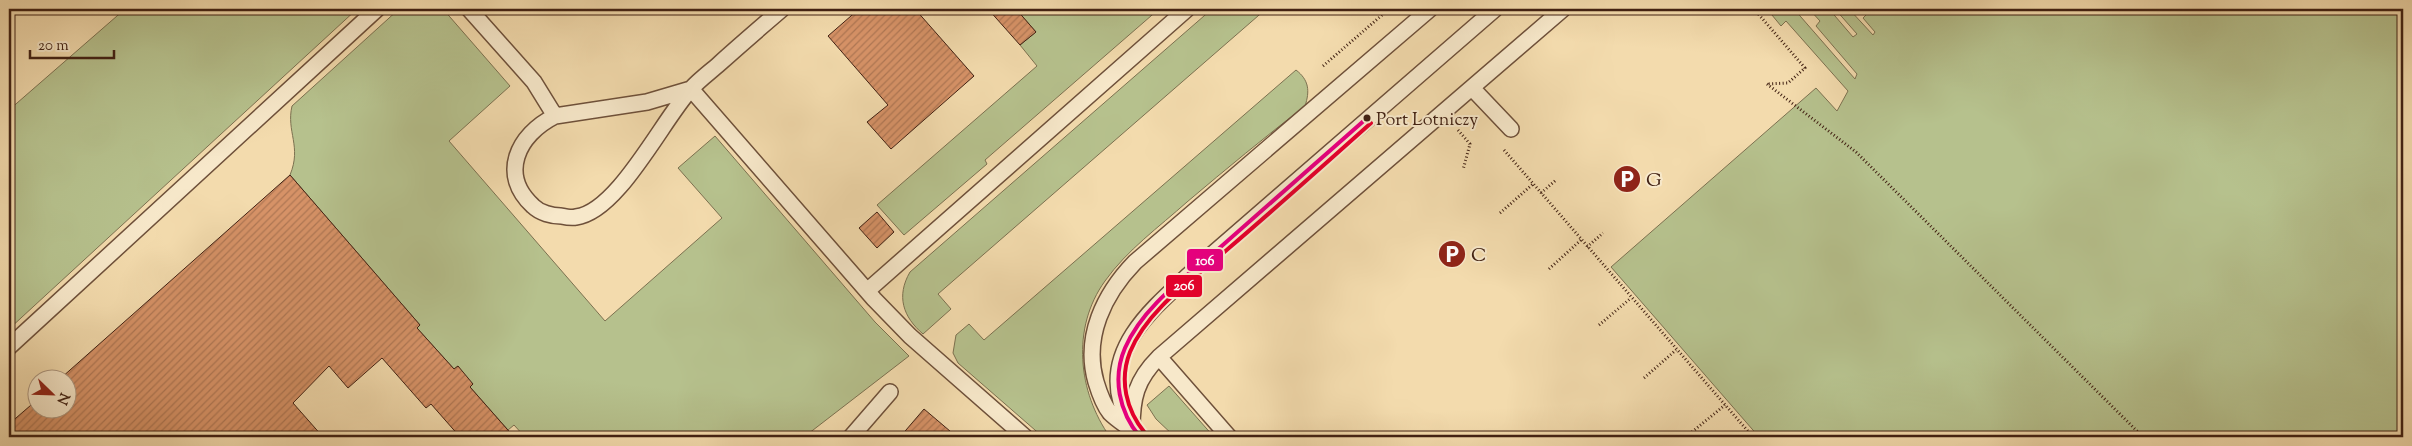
<svg xmlns="http://www.w3.org/2000/svg" width="2412" height="446" font-family="'Sorts Mill Goudy',serif">
  <defs>
    <pattern id="building-hatch" width="6" height="6" patternUnits="userSpaceOnUse" patternTransform="scale(1.25)"><rect width="6" height="6" fill="#d69267"/><path d="M-1 1l2-2M0 6l6-6M5 7l2-2" fill="none" stroke="#af7754"/></pattern>
  </defs>
  <rect width="100%" height="100%" fill="#f3dbad"/>
  <filter id="stains"><feTurbulence type="fractalNoise" baseFrequency=".004" numOctaves="4"/><feColorMatrix values="0 0 0 0 .2 0 0 0 0 .09 0 0 0 0 .02 0 0 0 .5 -.17"/></filter>
  <radialGradient id="worn" r=".72"><stop offset=".6" stop-color="#630" stop-opacity="0"/><stop offset="1" stop-color="#630" stop-opacity=".3"/></radialGradient>
  <path fill="#b6c18d" stroke="#7c7150" d="M125 9H357L9 329V110Z
    M399 9H443L510 86 449 141 605 321 722 218 678 168 715 136 875 322 909 356 804 437H525L514 425 508 430 470 387 458 366 454 369 417 328 420 325 290 175C302 146 286 132 292 106Z
    M1016 9H1159L985 160 987 164 904 235 877 205 1037 66 1020 45 1036 32Z
    M1212 9H1266L938 294 951 309 923 334C903 317 896 296 910 272Z
    M1767 9H1794L1855 79 1857 74 1816 26 1820 21 1809 9H1829L1853 37 1857 34 1835 9H1849L1873 35 1875 32 1863 18 1867 14 1863 9H2403V437H1759L1611 267 1816 88 1837 111 1848 91 1786 21 1781 26Z
    M1296 70C1309 80 1310 91 1305 106 1265 137 1226 169 1187 202 1159 227 1127 250 1105 281 1071 328 1078 392 1110 437H1043L958 363 953 353 956 335 969 324 984 340Z
    M1169 386 1214 437H1175L1156 419 1147 405Z"/>
  <path fill="url(#building-hatch)" stroke="#412113" d="M859 9H915L974 76 891 149 867 122 888 105 828 36Z
    M988 9H1016L1036 32 1020 45Z
    M290 175 420 325 417 328 454 369 458 366 473 384 470 387 514 437H460L431 404 426 408 382 358 348 388 329 366 293 403 323 437H9V424L38 399V408H68V378H61Z
    M877 212 894 232 877 248 859 228Z
    M924 409 957 437H900Z"/>
  <g fill="none" stroke-linecap="round" stroke-linejoin="round">
    <defs>
      <path id="lane" d="M469 9 534 82 555 116
        M1472 88 1511 129
        M691 89 647 102 555 116C517 135 499 175 533 206 540 213 552 216 561 216 566 217 572 218 576 217 618 212 663 119 691 89 699 80 710 72 719 64 740 45 761 27 782 9
        M691 89 874 299 910 336 1025 437
        M867 291 1187 9
        M9 347 377 9
        M1159 357 1229 437
        M1130 423C1127 417 1123 409 1121 402 1105 345 1157 305 1193 271L1495 9
        M1132 429C1132 398 1136 380 1159 357L1563 9
        M851 437 890 392
        M1140 437C1131 428 1119 422 1110 413 1103 404 1099 392 1096 382 1083 337 1104 294 1135 262L1430 9"/>
    </defs>
    <use href="#lane" stroke="#6e503a" stroke-width="18"/>
    <path stroke="#412113" stroke-width="3" stroke-dasharray="1 2.5" stroke-linecap="butt" d="M1754 9 1805 68 1788 83 1767 84
      M1323 66 1389 9
      M1767 84 1856 152 2143 437
      M1458 130 1470 144 1463 170
      M1504 150 1753 437
      M1541 193 1556 180
      M1500 213 1533 184
      M1587 247 1603 233
      M1549 269 1581 240
      M1599 325 1631 298
      M1644 378 1676 350
      M1692 432 1725 405"/>
    <use href="#lane" stroke="#f7e8ca" stroke-width="15"/>
    <defs>
      <path id="bus-1" d="M1140 437C1119 412 1112 378 1125 348 1144 304 1189 275 1224 244 1272 202 1320 160 1367 118"/>
      <path id="bus-2" d="M1145 433C1126 410 1119 380 1130 352 1148 308 1195 278 1229 248 1277 207 1324 165 1371 123"/>
    </defs>
    <use href="#bus-1" stroke="#f7e8ca" stroke-width="8"/>
    <use href="#bus-2" stroke="#f7e8ca" stroke-width="8"/>
    <use href="#bus-1" stroke="#e5007d" stroke-width="4"/>
    <use href="#bus-2" stroke="#e4002b" stroke-width="4"/>
  </g>
  <defs>
    <symbol id="parking-disc" viewBox="-11 -11 22 22"><circle r="9.5" fill="#8f2418" stroke="#f7e8ca"/><path d="M-3.5-5.5H1a3.5 3.5 0 0 1 0 7H-1V5.5H-3.5ZM-1-3.4V-.6H.8a1.4 1.4 0 0 0 0-2.8Z" fill="#fff"/></symbol>
  </defs>
  <g fill-rule="evenodd">
    <use href="#parking-disc" x="1611" y="163" width="32" height="32"/>
    <use href="#parking-disc" x="1436" y="238" width="32" height="32"/>
  </g>
  <circle fill="#412113" stroke="#f7e8ca" stroke-width="2" cx="1367" cy="118" r="4.5"/>
  <g text-anchor="middle" stroke-width="4" stroke-linejoin="round" paint-order="stroke">
    <g font-size="18" fill="#412113" stroke="#f7e8ca" text-anchor="start">
      <text x="1376" y="125">Port Lotniczy</text>
    </g>
    <g font-size="19" fill="#412113" stroke="#f7e8ca" text-anchor="start">
      <text x="1646" y="186">G</text>
      <text x="1471" y="261">C</text>
    </g>
  </g>
  <g stroke="#f7e8ca" stroke-width="2">
    <rect x="1186" y="248" width="38" height="24" rx="5" fill="#e5007d"/>
    <rect x="1165" y="274" width="38" height="24" rx="5" fill="#e4002b"/>
  </g>
  <g font-size="14" text-anchor="middle" font-weight="bold" fill="#fff">
    <text x="1205" y="265">106</text>
    <text x="1184" y="290">206</text>
  </g>
  <rect width="2412" height="446" fill="none" stroke="#f3dbad" stroke-width="30"/>
  <rect x="10" y="10" width="2392" height="426" fill="none" stroke="#412113" stroke-width="2.5"/>
  <rect x="15" y="15" width="2382" height="416" fill="none" stroke="#412113"/>
  <g transform="translate(52 394) rotate(113)"><circle r="24" fill="#f7e8ca" stroke="#ae9881"/>
  <path d="M0-4L9 19L0 12L-9 19Z" fill="#8f2418"/>
  <text y="-8" font-size="14" font-weight="bold" text-anchor="middle" fill="#412113">N</text>
  </g>
  <path d="M30 50v8h84v-8" fill="none" stroke="#412113" stroke-width="2.5"/>
  <text x="38" y="50" font-size="15" fill="#412113" stroke="#f7e8ca" stroke-width="4" paint-order="stroke">20 m</text>
  <rect width="100%" height="100%" filter="url(#stains)"/>
  <rect width="100%" height="100%" fill="url(#worn)"/>
</svg>
